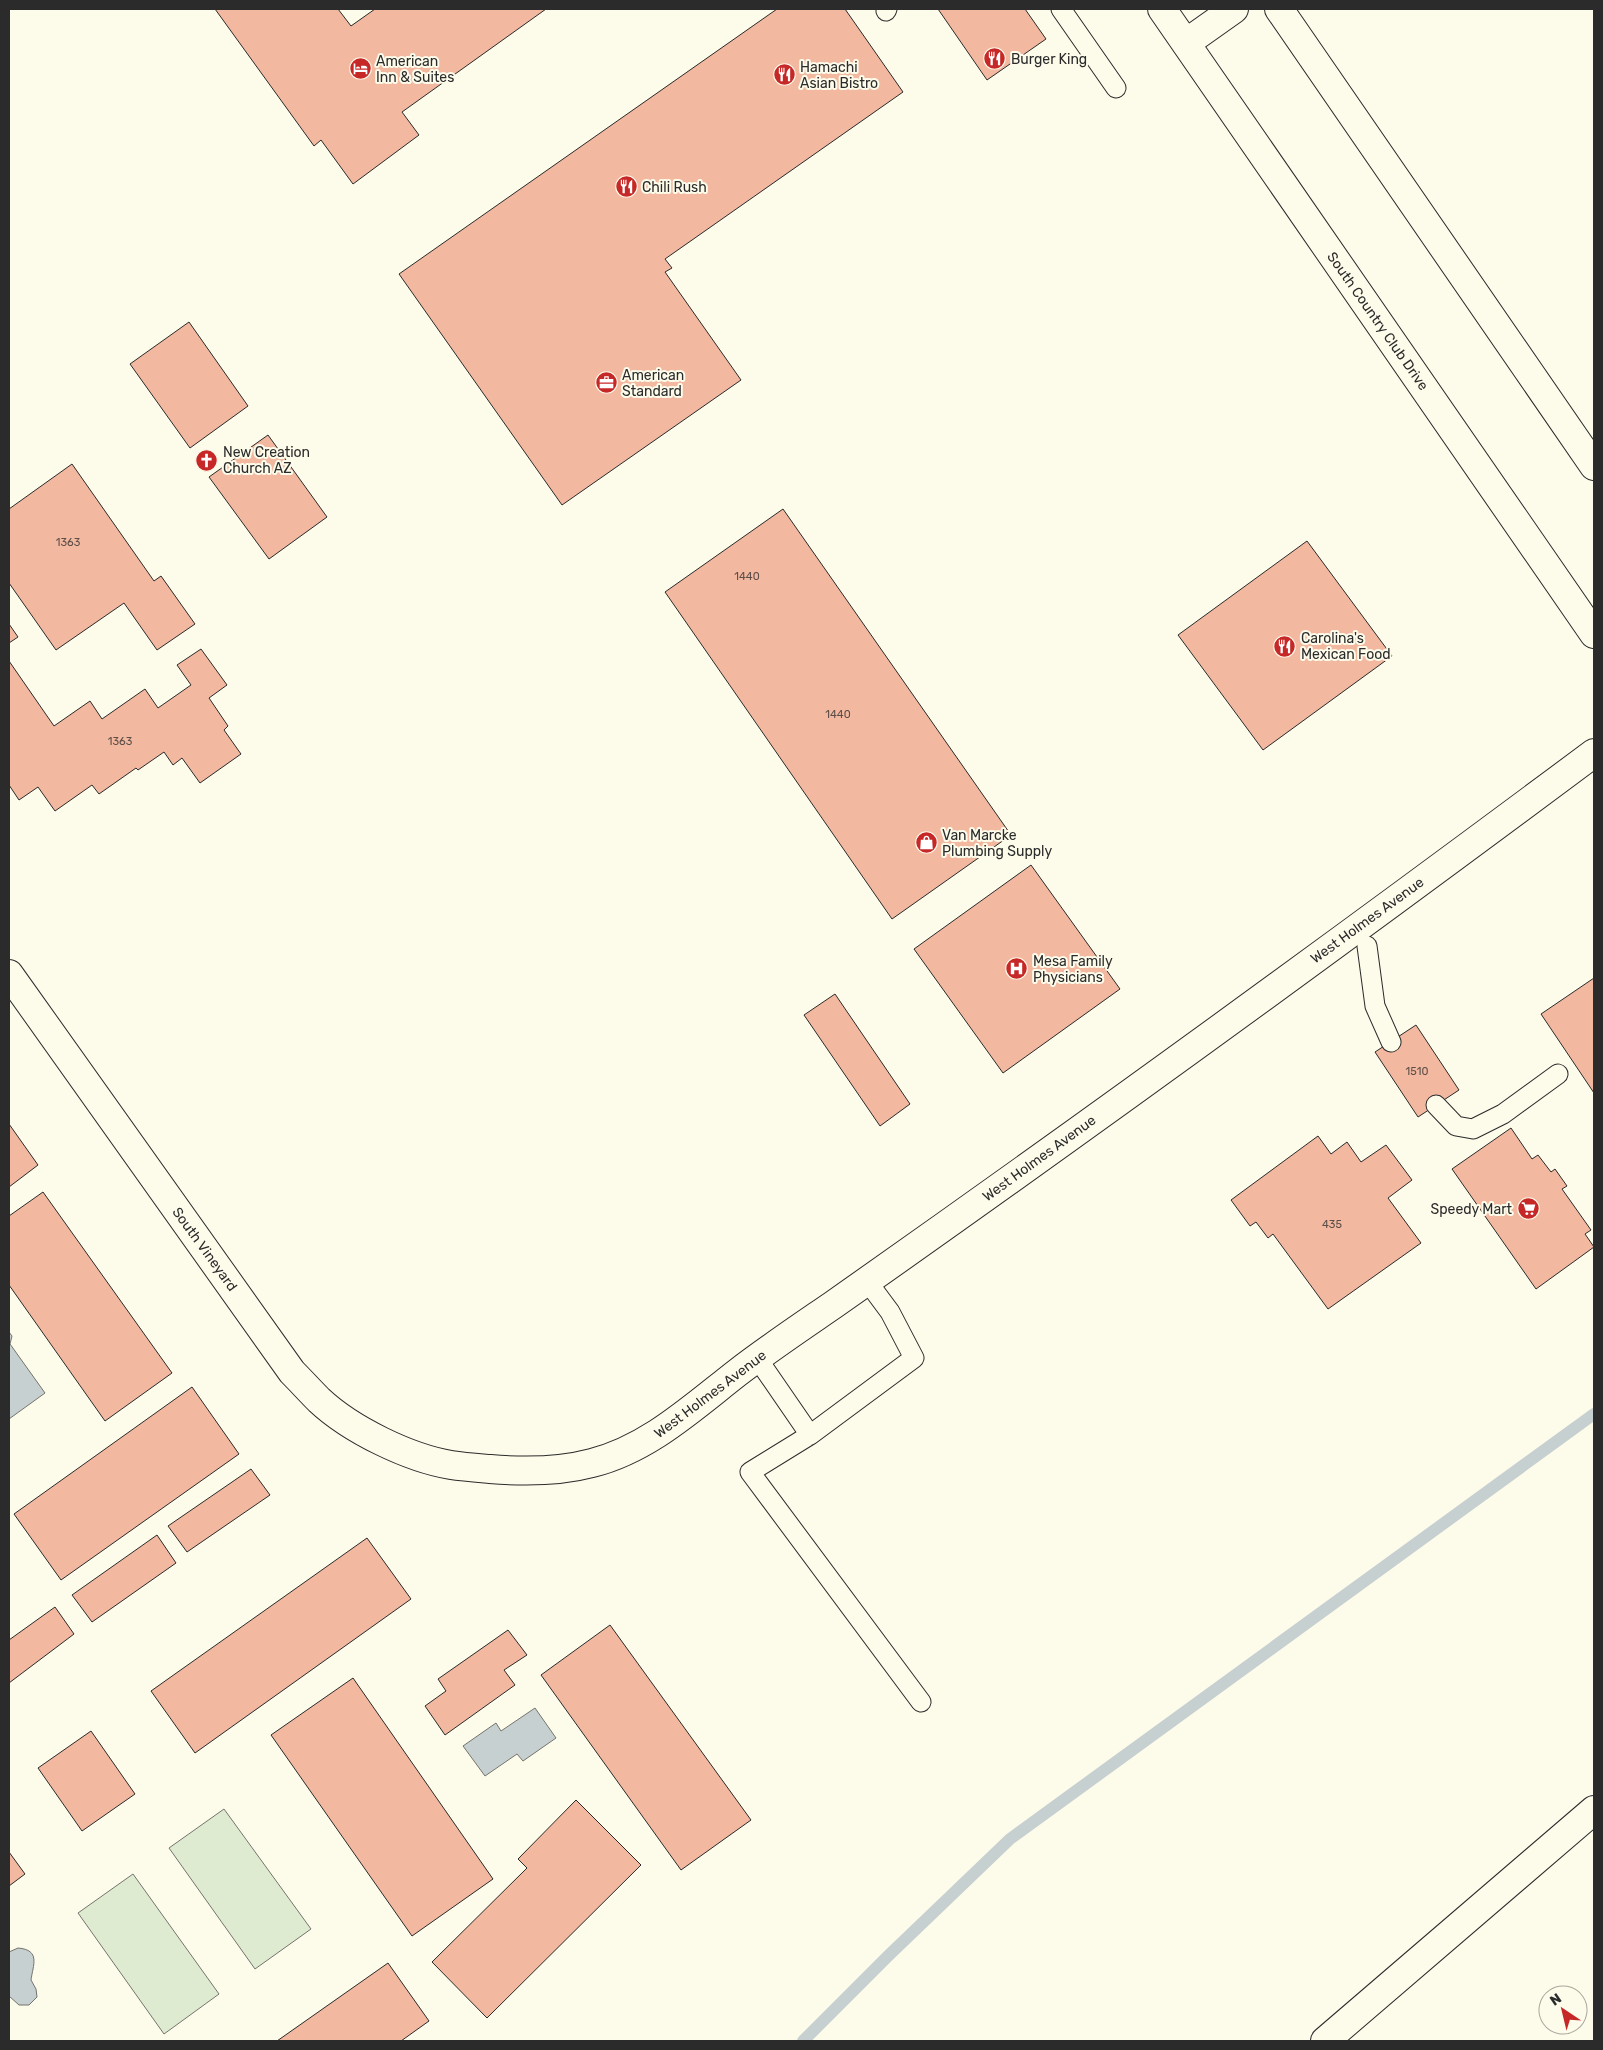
<svg xmlns="http://www.w3.org/2000/svg" width="1603" height="2050" font-family="Rubik,sans-serif">
  <rect width="100%" height="100%" fill="#fdfbea"/>
  <path fill="#deebd1" stroke="#74746e" d="M224 1809 311 1929 255 1969 169 1848Z
    M133 1874 219 1994 164 2034 78 1913Z"/>
  <path fill="#c7d0d0" stroke="#74746e" d="M9 1332 12 1336 10 1344 45 1393 9 1419Z
    M535 1708 556 1738 523 1761 517 1754 485 1776 463 1746 496 1723 501 1731Z
    M18 1948C41 1950 33 1965 31 1980L36 1989 37 1997 29 2005H19L9 1996V1952Z"/>
  <g fill="none" stroke-linecap="round" stroke-linejoin="round">
    <path stroke="#c7d0d0" stroke-width="12" d="M803 2041 888 1956 1010 1839 1594 1414"/>
  </g>
  <path fill="#f2b8a0" stroke="#2b2b2b" d="M215 9H338L351 26 375 9H546L402 112 419 135 353 184 321 140 314 146Z
    M777 9H845L903 92 665 259 672 268 665 272 741 380 562 505 399 274Z
    M938 9H1025L1046 39 987 80Z
    M189 322 248 406 190 448 130 364Z
    M268 435 327 517 269 559 209 477Z
    M72 464 154 581 161 576 195 624 157 650 124 603 56 650 9 583V509Z
    M783 509 1011 835 892 919 665 592Z
    M1307 541 1392 656 1263 750 1178 635Z
    M9 624 18 637 9 643Z
    M201 649 227 685 209 698 228 726 224 730 241 754 200 783 182 758 173 765 164 752 138 770 136 768 99 794 92 785 55 811 38 787 19 800 9 785V661L54 726 90 701 102 719 145 689 158 708 191 685 177 665Z
    M1031 865 1120 989 1003 1073 914 949Z
    M1594 978V1093L1541 1014Z
    M835 994 910 1104 880 1126 804 1015Z
    M1416 1025 1459 1090 1418 1117 1375 1052Z
    M9 1124 38 1165 9 1187Z
    M1511 1128 1532 1159 1538 1155 1551 1172 1555 1169 1567 1186 1562 1189 1591 1230 1585 1234 1594 1247 1536 1289 1452 1169Z
    M1318 1136 1331 1154 1347 1142 1361 1162 1386 1145 1412 1180 1388 1198 1421 1243 1328 1309 1273 1234 1268 1238 1256 1222 1250 1226 1231 1200Z
    M43 1192 172 1373 105 1421 9 1285V1216Z
    M192 1387 239 1454 61 1580 14 1514Z
    M251 1469 270 1495 187 1552 168 1526Z
    M157 1535 176 1563 92 1622 72 1595Z
    M367 1538 411 1599 195 1753 151 1691Z
    M55 1607 74 1634 9 1683V1640Z
    M610 1625 751 1820 681 1870 541 1675Z
    M508 1630 527 1655 504 1670 515 1685 445 1735 425 1706 446 1691 438 1679Z
    M353 1678 493 1879 412 1936 271 1735Z
    M91 1731 135 1794 82 1831 38 1768Z
    M576 1800 641 1865 487 2018 432 1962 527 1868 518 1859Z
    M9 1852 25 1874 9 1886Z
    M388 1963 429 2021 401 2041H277Z"/>
  <g fill="none" stroke-linecap="round" stroke-linejoin="round">
    <defs>
      <path id="lane" d="M1061 9 1116 88
        M886 11 887 9
        M1367 946 1375 1006 1391 1042
        M1436 1105 1456 1126 1473 1129 1503 1114 1558 1074
        M757 1358 810 1435 750 1472 921 1702
        M810 1435 914 1358 890 1312 867 1281"/>
      <path id="street" d="M1186 43 1234 9
        M9 974 292 1372C301 1381 310 1391 319 1400 351 1430 409 1458 451 1465 464 1467 478 1468 490 1469 525 1472 558 1472 592 1463 648 1449 692 1408 737 1373 768 1349 801 1327 833 1305 1089 1125 1343 940 1594 753"/>
      <path id="primary" d="M1162 9 1594 634
        M1279 9 1594 466"/>
      <path id="highway" d="M1325 2041 1594 1810"/>
    </defs>
    <use href="#lane" stroke="#2b2b2b" stroke-width="21"/>
    <use href="#street" stroke="#2b2b2b" stroke-width="30"/>
    <use href="#primary" stroke="#2b2b2b" stroke-width="30"/>
    <use href="#highway" stroke="#2b2b2b" stroke-width="30"/>
    <use href="#lane" stroke="#fdfbea" stroke-width="19"/>
    <use href="#street" stroke="#fdfbea" stroke-width="28"/>
    <use href="#primary" stroke="#fdfbea" stroke-width="28"/>
    <use href="#highway" stroke="#fdfbea" stroke-width="28"/>
  </g>
  <defs>
    <symbol id="restaurant-disc" viewBox="-11 -11 22 22"><circle r="9.5" fill="#c62828" stroke="#fdfbea"/><path d="M-5-6h1v4h1v-4h1v4h1v-4h1v5L-1.5 .5V6h-2V.5L-5-1ZM5-6V6H3V1.5H1.5Q1.5-4 5-6Z" fill="#fff"/></symbol>
    <symbol id="hotel-disc" viewBox="-11 -11 22 22"><circle r="9.5" fill="#c62828" stroke="#fdfbea"/><path d="M-6-4.5h1.5V1H6V5H4.5V3h-9V5H-6ZM-4 0a1.8 1.8 0 1 1 3.6 0ZM.5 0V-2.5h3Q6-2.5 6 0Z" fill="#fff"/></symbol>
    <symbol id="office-disc" viewBox="-11 -11 22 22"><circle r="9.5" fill="#c62828" stroke="#fdfbea"/><path d="M-6-3h4V-5.5h4V-3h4V5H-6ZM-1-4.5V-3h2v-1.5ZM-6 0V1H6V0Z" fill="#fff"/></symbol>
    <symbol id="church-disc" viewBox="-11 -11 22 22"><circle r="9.5" fill="#c62828" stroke="#fdfbea"/><path d="M-1.2-6h2.4v3.5h3.3v2.4h-3.3V6h-2.4V-.1h-3.3v-2.4h3.3Z" fill="#fff"/></symbol>
    <symbol id="shop-disc" viewBox="-11 -11 22 22"><circle r="9.5" fill="#c62828" stroke="#fdfbea"/><path d="M-5-2.5h2.3a2.7 3.5 0 0 1 5.4 0H5L5.5 6h-11ZM-1.5-2.5h3a1.5 2.3 0 0 0-3 0Z" fill="#fff"/></symbol>
    <symbol id="hospital-disc" viewBox="-11 -11 22 22"><circle r="9.5" fill="#c62828" stroke="#fdfbea"/><path d="M-5-5h3v3.5h4V-5h3V5h-3V1.5h-4V5h-3Z" fill="#fff"/></symbol>
    <symbol id="supermarket-disc" viewBox="-11 -11 22 22"><circle r="9.5" fill="#c62828" stroke="#fdfbea"/><path d="M-6-5.5h2.5l.6 2H6L4.5 2H-2.5L-4.4-4H-6ZM-1.5 3.2a1.3 1.3 0 1 0 .1 0ZM3 3.2a1.3 1.3 0 1 0 .1 0Z" fill="#fff"/></symbol>
  </defs>
  <g fill-rule="evenodd">
    <use href="#restaurant-disc" x="982" y="46" width="25" height="25"/>
    <use href="#hotel-disc" x="348" y="56" width="25" height="25"/>
    <use href="#restaurant-disc" x="772" y="62" width="25" height="25"/>
    <use href="#restaurant-disc" x="614" y="174" width="25" height="25"/>
    <use href="#office-disc" x="594" y="370" width="25" height="25"/>
    <use href="#church-disc" x="194" y="448" width="25" height="25"/>
    <use href="#restaurant-disc" x="1272" y="634" width="25" height="25"/>
    <use href="#shop-disc" x="914" y="830" width="25" height="25"/>
    <use href="#hospital-disc" x="1004" y="956" width="25" height="25"/>
    <use href="#supermarket-disc" x="1516" y="1196" width="25" height="25"/>
  </g>
  <g text-anchor="middle" stroke-width="4" stroke-linejoin="round" paint-order="stroke">
    <g font-size="11" fill="#5d4e48">
      <text x="68" y="546">1363</text>
      <text x="747" y="580">1440</text>
      <text x="838" y="718">1440</text>
      <text x="120" y="745">1363</text>
      <text x="1417" y="1075">1510</text>
      <text x="1332" y="1228">435</text>
    </g>
    <g font-size="14" fill="#2b2b2b" stroke="#fdfbea" text-anchor="start">
      <text x="1011" y="64">Burger King</text>
      <text x="376" y="66">American<tspan x="376" dy="16">Inn &amp; Suites</tspan></text>
      <text x="800" y="72">Hamachi<tspan x="800" dy="16">Asian Bistro</tspan></text>
      <text x="642" y="192">Chili Rush</text>
      <text x="622" y="380">American<tspan x="622" dy="16">Standard</tspan></text>
      <text x="223" y="457">New Creation<tspan x="223" dy="16">Church AZ</tspan></text>
      <text x="1301" y="643">Carolina's<tspan x="1301" dy="16">Mexican Food</tspan></text>
      <text x="942" y="840">Van Marcke<tspan x="942" dy="16">Plumbing Supply</tspan></text>
      <text x="1033" y="966">Mesa Family<tspan x="1033" dy="16">Physicians</tspan></text>
      <text x="1512" y="1214" text-anchor="end">Speedy Mart</text>
    </g>
    <g font-size="14" fill="#2b2b2b" stroke="#fdfbea">
      <text transform="translate(1378 321) rotate(55)" y="5">South Country Club Drive</text>
      <text transform="translate(1367 920) rotate(-36)" y="5">West Holmes Avenue</text>
      <text transform="translate(1039 1158) rotate(-36)" y="5">West Holmes Avenue</text>
      <text transform="translate(205 1249) rotate(54)" y="5">South Vineyard</text>
      <text transform="translate(710 1394) rotate(-37)" y="5">West Holmes Avenue</text>
    </g>
  </g>
  <rect width="1603" height="2050" fill="none" stroke="#2b2b2b" stroke-width="20"/>
  <g transform="translate(1563 2010) rotate(325)"><circle r="24" fill="#fdfbea" stroke="#a9a89e"/>
  <path d="M0-4L9 19L0 12L-9 19Z" fill="#c62828"/>
  <text y="-8" font-size="14" font-weight="bold" text-anchor="middle" fill="#2b2b2b">N</text>
  </g>
</svg>
